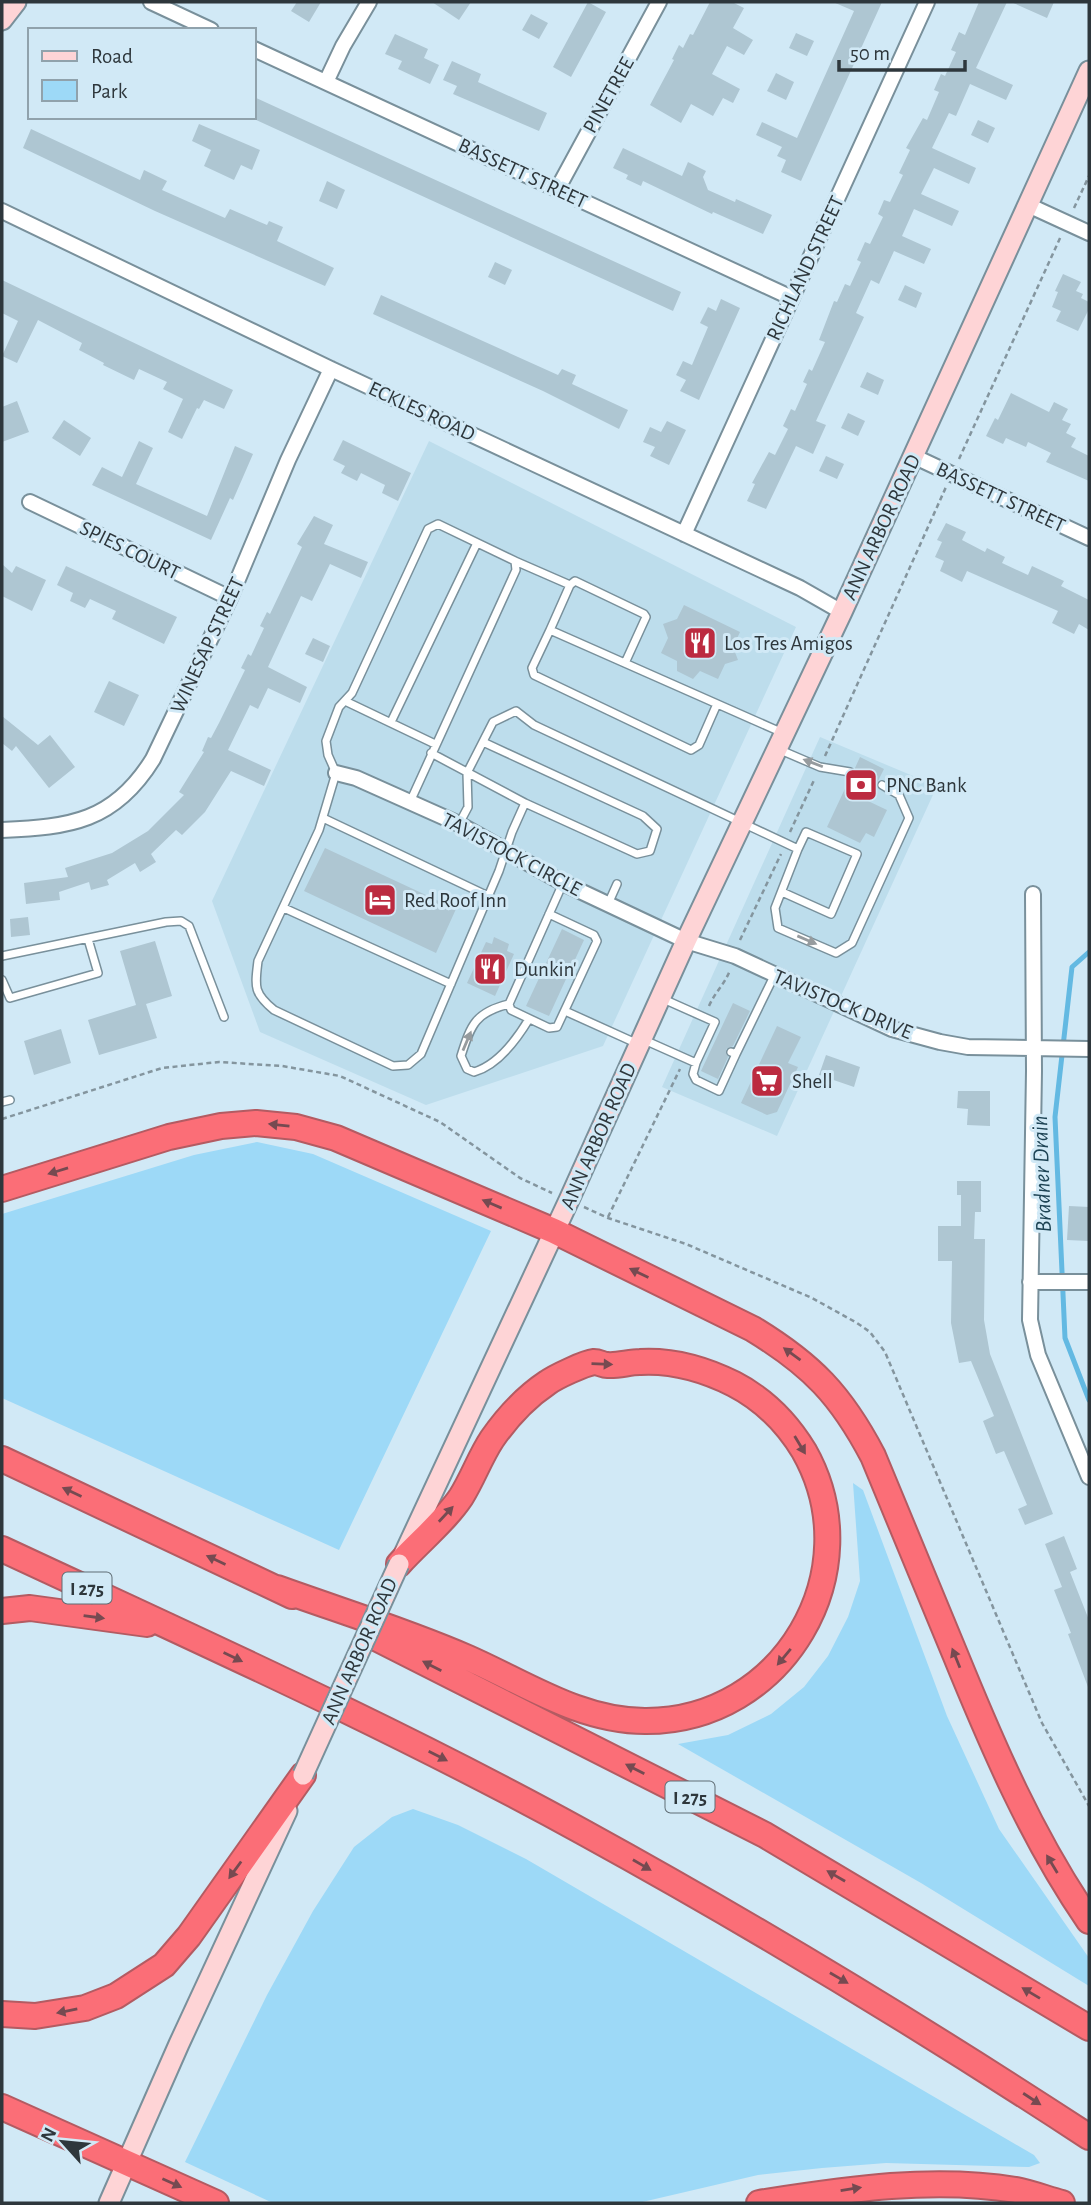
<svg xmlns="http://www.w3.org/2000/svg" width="1091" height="2205" font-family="'Alegreya Sans',sans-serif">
  <rect width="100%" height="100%" fill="#d1e9f6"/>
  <path fill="#bdddec" d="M429 441 796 627 603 1046 426 1105 260 1032 212 901Z
    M820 737 937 786 777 1136 662 1087Z"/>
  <path fill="#9dd9f7" d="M257 1142 313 1154 491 1231 339 1550 2 1398V1214L194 1155Z
    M853 1483 863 1490 947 1716 999 1829 1089 1958V1986L921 1883 678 1744 728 1735 771 1714 804 1687 828 1656 848 1617 860 1581Z
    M413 1809 458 1825 526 1859 1034 2155 1040 2163 1029 2167 886 2163 822 2168 758 2175 638 2203H273L185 2162 267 1995 313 1911 354 1847 392 1817Z"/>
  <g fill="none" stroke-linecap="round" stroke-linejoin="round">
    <path stroke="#63b9e2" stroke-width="5" d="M1089 952 1072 967 1055 1117 1065 1338 1089 1400"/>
  </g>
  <path fill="#aec6d2" d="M297 2H321L309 22 291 11Z
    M432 2H471L459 20Z
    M588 2 606 12 571 77 553 67Z
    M710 2H732L744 8 733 28 753 40 744 55 727 46 712 74 740 89 733 103 723 98 713 116 691 104 681 123 650 105 674 60 672 59 679 45 683 48 690 34 693 35Z
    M833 2H882L801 181 781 172 786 160 777 156 782 147 756 135 762 122 797 138 854 11Z
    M979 2H1007L976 68 1013 85 1006 100 970 84 956 116 949 113 932 148 976 168 969 184 934 168 921 194 959 211 952 226 914 209 902 236 931 249 924 264 894 251 879 284 871 280 856 313 864 317 816 421 826 425 813 454 796 446 766 509 747 501 755 484 752 483 769 452 775 455 788 429 783 426 791 409 795 411 807 384 803 382 809 369 812 371 825 342 819 340 834 301 837 302 845 284 850 286 861 262 857 260 865 242 870 244 883 217 878 214 884 200 890 202 903 175 899 173 910 150 906 148 923 118 927 120 939 92 934 90 941 74 945 76 956 52 951 50 959 32 965 35Z
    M1011 2H1054L1047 18Z
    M531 14 548 23 539 39 522 30Z
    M796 33 814 41 807 56 789 48Z
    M395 34 428 49 424 58 439 65 430 84 398 69 402 61 385 54Z
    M452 61 481 74 478 82 547 113 539 131 453 94 457 86 443 80Z
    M776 73 794 82 786 100 767 91Z
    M254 97 681 292 673 311 254 119Z
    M978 120 995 128 988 143 971 135Z
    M199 124 260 150 252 170 241 165 234 180 204 166 211 150 192 141Z
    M31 129 140 180 144 170 167 181 162 190 225 218 230 209 267 225 269 221 283 227 277 241 334 268 325 286 155 211 23 148Z
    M623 148 682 176 688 162 706 171 703 177 708 190 735 202 736 199 772 215 763 234 713 212 712 214 643 181 641 186 626 179 628 175 613 168Z
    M327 181 345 190 337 209 319 201Z
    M495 262 512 270 505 285 488 277Z
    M1063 274 1081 282 1076 291 1083 294 1081 298 1089 302V309L1078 331 1056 321 1061 311 1052 307 1058 292 1055 291Z
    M2 280 233 390 224 409 204 400 199 409 197 408 182 439 168 432 183 399 163 389 167 382 139 369 134 380 103 365 104 363 79 350 82 343 38 320 17 363 2 356 18 321 2 313Z
    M905 285 922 293 916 308 898 300Z
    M381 295 558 375 562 369 576 375 572 384 628 410 619 429 543 391 373 314Z
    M721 299 740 308 699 400 680 391 686 380 676 375 683 361 692 365 708 327 700 323 708 307 716 311Z
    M867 372 884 380 878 395 860 387Z
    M1011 393 1049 412 1054 402 1068 409 1062 420 1071 424 1066 433 1076 438 1071 447 1089 456V481L1046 462 1051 453 1028 442 1026 447 1006 438 1003 444 986 436 995 418 998 420Z
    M17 401 29 432 2 442V407Z
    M848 413 865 421 858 436 841 428Z
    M64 420 91 438 80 456 52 438Z
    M667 421 686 430 669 465 650 456 655 447 643 442 650 427 661 432Z
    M343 440 411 473 398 501 382 493 385 485 361 473 357 481 341 473 345 466 333 460Z
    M139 441 153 448 136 484 207 516 235 446 253 454 233 500 230 498 211 540 92 485 102 467 122 477Z
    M826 456 844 464 837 479 819 471Z
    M314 516 333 525 324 544 368 562 361 578 330 564 312 601 301 596 268 667 307 687 300 703 268 688 258 709 250 705 228 750 271 770 264 786 231 771 205 812 182 835 176 830 151 854 156 862 140 872 135 863 107 880 109 885 91 890 89 882 59 892 60 900 26 904 24 883 68 877 65 868 112 853 148 831 184 795 179 792 204 752 202 751 208 737 211 738 219 723 245 670 241 668 248 654 251 656 264 628 260 626 267 612 270 614 302 547 297 544Z
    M946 523 966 532 962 540 985 552 987 548 1005 557 1002 563 1028 575 1032 566 1064 581 1061 586 1089 600V630L1079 624 1074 634 1052 623 1058 611 967 571 962 582 940 571 944 561 935 557 942 542 937 540Z
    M2 564 12 573 16 566 46 580 32 611 2 596Z
    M66 566 177 617 164 644 112 619 116 611 90 599 85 608 70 601 73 593 57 585Z
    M684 605 740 632 733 647 738 660 725 664 718 679 700 671 693 679 677 671V661L661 653 668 638 663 624 677 619Z
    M313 638 330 646 323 662 305 654Z
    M109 681 139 695 124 726 94 712Z
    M2 716 38 745 50 735 75 767 49 788 16 746 12 751 2 743Z
    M860 757 884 769 868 801 887 810 874 837 866 833 860 843 827 827 850 778 855 775V768Z
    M325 848 456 909 436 953 304 891Z
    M28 917 30 935 11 937 10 919Z
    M562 929 584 940 549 1016 526 1006Z
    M494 937 509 944 507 951 514 954 495 996 467 983 486 942 492 944Z
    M155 941 172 996 146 1004 157 1038 99 1055 88 1020 136 1005 120 951Z
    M733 1003 750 1011 733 1046 726 1049 728 1057 718 1079 701 1071Z
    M777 1026 801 1037 788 1063 798 1067 777 1112 767 1115 741 1103Z
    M61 1029 71 1063 34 1075 24 1041Z
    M826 1055 860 1067 854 1087 819 1075Z
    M958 1091H990V1126L967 1125 968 1109 957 1108Z
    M957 1181H981V1212H975L974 1239H985L984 1320 990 1354 1053 1514 1025 1525 1018 1509 1027 1505 1004 1451 996 1454 983 1421 994 1416 971 1361 959 1363 951 1323 952 1261H938V1226H961V1195H957Z
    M1069 1206 1089 1207V1241L1067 1240Z
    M1064 1536 1077 1569 1070 1572 1089 1620 1088 1687 1068 1634 1071 1633 1054 1590 1062 1587 1045 1544Z"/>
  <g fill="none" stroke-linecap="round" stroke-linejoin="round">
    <defs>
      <path id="lane" d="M515 561 570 585
        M550 630 532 668 534 675 691 750 699 745 717 704
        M625 663 646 617 644 614 575 581 570 585 550 630 783 733
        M345 701 435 744
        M391 722 477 543
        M778 749 820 767 850 772
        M431 753 525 803
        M410 802 516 570 515 561 438 524 428 529 352 693 339 707 326 741 328 755 336 773 319 830 258 961C255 986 253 993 274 1010L393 1066 408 1065 421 1054 499 871 512 832 525 803 637 854 650 851 657 829 643 816 483 742
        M323 818 488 896
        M459 824 468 807 467 773 493 722 516 711 534 725 798 849 775 908 778 928 836 953 852 943 909 818 899 795 882 785
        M782 892 831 914 857 854 806 832 798 849
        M608 904 617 884
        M284 908 451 984
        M549 914 594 935 597 941 557 1027 549 1028 511 1010 509 1004 563 883
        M2 956 166 922 181 921 189 926 224 1017
        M2 980 10 998 98 973 88 939
        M509 1004C476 1012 471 1024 461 1056L467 1069 474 1072C498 1065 517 1039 529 1019
        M565 1011 638 1044
        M642 1039 696 1063 715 1022 661 998
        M731 1052 736 1054 774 976
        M696 1063 693 1074 696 1080 719 1091 736 1054
        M2 1102 10 1100"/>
      <path id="street" d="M151 2 211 30
        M254 49 792 298
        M326 82 343 46 369 2
        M558 188 659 2
        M1028 205 1089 233
        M2 211 331 369 800 588 842 612
        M913 456 1089 538
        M30 502 230 598
        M684 534 927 2
        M336 773 356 778 459 824 563 883 686 941 735 956 892 1029 940 1042 968 1047 1089 1049
        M2 830C70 827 114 822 153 759L230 598 288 460 331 369
        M1033 894 1034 1071 1030 1320 1038 1355 1089 1477
        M1030 1282H1089"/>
      <path id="secondary" d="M2 20 16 2
        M404 1554 569 1200 686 941 842 612 1089 71
        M109 2203 179 2044 287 1811"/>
      <path id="highway" d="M2 1189 169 1137 221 1126 256 1123 296 1127 336 1138 554 1231 753 1329C812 1365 841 1395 873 1456 900 1522 927 1588 955 1654 993 1747 1032 1838 1089 1921
        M2 1459 292 1596
        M2 1549C197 1640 394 1728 583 1832 756 1927 924 2029 1089 2137
        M277 1588C341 1611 406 1631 468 1658 525 1683 580 1721 645 1721 783 1722 872 1571 804 1451 787 1423 763 1399 734 1384 704 1369 674 1360 640 1362 629 1362 618 1366 607 1365 603 1365 599 1362 594 1362 585 1363 555 1377 547 1383 526 1397 506 1419 492 1439 480 1457 473 1478 461 1497 445 1521 419 1542 399 1564
        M2 1611 30 1608 147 1624
        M378 1639 765 1835 1089 2028
        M2 2014 35 2016 85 2008 116 1996 164 1965 189 1936 303 1775
        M2 2107 216 2203
        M759 2203C844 2190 930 2176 1016 2190 1031 2193 1047 2199 1062 2203"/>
    </defs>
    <use href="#lane" stroke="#79909b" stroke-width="10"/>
    <use href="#street" stroke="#79909b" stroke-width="18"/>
    <use href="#secondary" stroke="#79909b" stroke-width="23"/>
    <use href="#highway" stroke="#b35b62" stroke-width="28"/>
    <path stroke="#84959e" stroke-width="2.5" stroke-dasharray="5 3.5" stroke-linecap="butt" d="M1074 208 1089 176
      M959 459 1061 236
      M825 756 946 487
      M790 832 815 778
      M740 940 781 854
      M709 1006C715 992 725 984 730 970
      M2 1119 162 1068 219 1062 282 1066 340 1076 440 1122 520 1178 552 1193
      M584 1207 608 1218 686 1244 812 1298 857 1323 870 1332 885 1352 1042 1723 1089 1806
      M608 1217 680 1069"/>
    <use href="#lane" stroke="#fff" stroke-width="7"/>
    <use href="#street" stroke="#fff" stroke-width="14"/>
    <use href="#secondary" stroke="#fed4d6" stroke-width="19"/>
    <use href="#highway" stroke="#fb6e77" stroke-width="24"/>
    <defs>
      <path id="secondary-bridge" d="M303 1775 399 1564"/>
    </defs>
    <use href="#secondary-bridge" stroke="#79909b" stroke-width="23" stroke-linecap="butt"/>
    <use href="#secondary-bridge" stroke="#fed4d6" stroke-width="19"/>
  </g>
  <defs><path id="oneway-solid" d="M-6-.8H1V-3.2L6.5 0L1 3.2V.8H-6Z" transform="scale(1.75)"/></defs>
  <g fill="#969b9e">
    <use href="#oneway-solid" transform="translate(813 763) rotate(-159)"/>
    <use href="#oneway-solid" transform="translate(807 940) rotate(23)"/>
    <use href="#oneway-solid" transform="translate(467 1041) rotate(-67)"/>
  </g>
  <g fill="#764a51">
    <use href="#oneway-solid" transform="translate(279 1125) rotate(-174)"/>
    <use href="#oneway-solid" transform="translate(58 1171) rotate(163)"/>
    <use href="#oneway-solid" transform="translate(492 1204) rotate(-157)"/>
    <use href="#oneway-solid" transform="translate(639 1273) rotate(-154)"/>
    <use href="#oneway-solid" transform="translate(792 1354) rotate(-144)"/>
    <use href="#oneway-solid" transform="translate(602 1364) rotate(2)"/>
    <use href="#oneway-solid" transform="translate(800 1445) rotate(59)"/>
    <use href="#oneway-solid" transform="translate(72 1492) rotate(-155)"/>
    <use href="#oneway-solid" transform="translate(446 1514) rotate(-47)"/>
    <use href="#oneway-solid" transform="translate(216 1560) rotate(-155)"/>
    <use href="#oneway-solid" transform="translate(94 1617) rotate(8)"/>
    <use href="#oneway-solid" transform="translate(233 1657) rotate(26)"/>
    <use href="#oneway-solid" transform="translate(784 1657) rotate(130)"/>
    <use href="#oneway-solid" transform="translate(956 1658) rotate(-112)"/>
    <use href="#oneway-solid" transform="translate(432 1666) rotate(-153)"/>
    <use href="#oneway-solid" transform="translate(438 1756) rotate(27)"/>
    <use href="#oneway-solid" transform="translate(635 1769) rotate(-153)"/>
    <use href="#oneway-solid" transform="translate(1052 1864) rotate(-121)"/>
    <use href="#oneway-solid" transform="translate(642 1865) rotate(30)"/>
    <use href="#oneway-solid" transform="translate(235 1870) rotate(126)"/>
    <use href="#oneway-solid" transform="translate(836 1876) rotate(-150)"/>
    <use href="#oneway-solid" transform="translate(839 1978) rotate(30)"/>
    <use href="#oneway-solid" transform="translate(1031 1993) rotate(-149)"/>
    <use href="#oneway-solid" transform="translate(67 2011) rotate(169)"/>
    <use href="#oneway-solid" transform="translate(1032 2099) rotate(33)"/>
    <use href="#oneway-solid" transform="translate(172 2183) rotate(24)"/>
    <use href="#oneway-solid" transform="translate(851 2189) rotate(-9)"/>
  </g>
  <defs>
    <symbol id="restaurant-square" viewBox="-11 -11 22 22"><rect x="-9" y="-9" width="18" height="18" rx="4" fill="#bc2b40" stroke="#d1e9f6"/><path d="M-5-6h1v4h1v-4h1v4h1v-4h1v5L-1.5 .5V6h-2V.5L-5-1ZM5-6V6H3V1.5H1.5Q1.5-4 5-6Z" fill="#fff"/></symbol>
    <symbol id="bank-square" viewBox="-11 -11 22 22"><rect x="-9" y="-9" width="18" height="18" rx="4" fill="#bc2b40" stroke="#d1e9f6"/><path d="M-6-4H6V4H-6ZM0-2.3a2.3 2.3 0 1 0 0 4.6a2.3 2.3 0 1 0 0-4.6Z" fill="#fff"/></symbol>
    <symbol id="hotel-square" viewBox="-11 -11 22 22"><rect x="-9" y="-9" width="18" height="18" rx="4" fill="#bc2b40" stroke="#d1e9f6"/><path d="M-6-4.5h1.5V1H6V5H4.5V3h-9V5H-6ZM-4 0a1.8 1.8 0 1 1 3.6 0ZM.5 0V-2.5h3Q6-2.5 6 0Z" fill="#fff"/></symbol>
    <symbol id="supermarket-square" viewBox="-11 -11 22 22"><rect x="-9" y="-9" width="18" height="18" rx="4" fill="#bc2b40" stroke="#d1e9f6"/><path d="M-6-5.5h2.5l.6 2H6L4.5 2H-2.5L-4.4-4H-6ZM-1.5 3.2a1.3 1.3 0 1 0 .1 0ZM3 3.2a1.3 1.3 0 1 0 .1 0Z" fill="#fff"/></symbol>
  </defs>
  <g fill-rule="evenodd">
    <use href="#restaurant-square" x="681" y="624" width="38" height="38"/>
    <use href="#bank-square" x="842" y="766" width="38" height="38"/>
    <use href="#hotel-square" x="361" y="881" width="38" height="38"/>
    <use href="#restaurant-square" x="471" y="950" width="38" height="38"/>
    <use href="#supermarket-square" x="748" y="1062" width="38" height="38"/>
  </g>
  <g text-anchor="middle" stroke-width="6" stroke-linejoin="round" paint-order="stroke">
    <g fill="#d1e9f6" stroke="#5f6c74" stroke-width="2">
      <rect x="62.5" y="1572.5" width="49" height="31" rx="5"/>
      <rect x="665.5" y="1781.5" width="49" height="31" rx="5"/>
    </g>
    <g font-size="19" font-weight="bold" fill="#2e373c">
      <text x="87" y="1595">I 275</text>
      <text x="690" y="1804">I 275</text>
    </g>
    <g font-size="21" fill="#2e373c" stroke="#d1e9f6">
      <text transform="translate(608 95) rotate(-61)" y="7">PINETREE</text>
      <text transform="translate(523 173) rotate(25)" y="7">BASSETT STREET</text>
      <text transform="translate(805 268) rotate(-65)" y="7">RICHLAND STREET</text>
      <text transform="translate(422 411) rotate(25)" y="7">ECKLES ROAD</text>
      <text transform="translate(1001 497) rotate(25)" y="7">BASSETT STREET</text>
      <text transform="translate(881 527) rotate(-65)" y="7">ANN ARBOR ROAD</text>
      <text transform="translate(130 550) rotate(26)" y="7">SPIES COURT</text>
      <text transform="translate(207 645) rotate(-65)" y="7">WINESAP STREET</text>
      <text transform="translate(512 854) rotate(28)" y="7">TAVISTOCK CIRCLE</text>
      <text transform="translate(843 1004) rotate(23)" y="7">TAVISTOCK DRIVE</text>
      <text transform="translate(598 1136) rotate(-66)" y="7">ANN ARBOR ROAD</text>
      <text transform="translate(359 1651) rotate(-66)" y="7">ANN ARBOR ROAD</text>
    </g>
    <g font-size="21" fill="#2e373c" stroke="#d1e9f6" text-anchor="start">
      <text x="724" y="650">Los Tres Amigos</text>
      <text x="886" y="792">PNC Bank</text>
      <text x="404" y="907">Red Roof Inn</text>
      <text x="514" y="976">Dunkin'</text>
      <text x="792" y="1088">Shell</text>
    </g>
    <g font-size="23" font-style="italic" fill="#1d4354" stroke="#d1e9f6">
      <text transform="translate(1041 1174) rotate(-92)" y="8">Bradner Drain</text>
    </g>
  </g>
  <rect width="1091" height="2205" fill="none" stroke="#2e373c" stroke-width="7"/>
  <rect x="28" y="28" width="228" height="91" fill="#d1e9f6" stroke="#90a2ac" stroke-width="2"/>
  <rect x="42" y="51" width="35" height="10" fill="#fed4d6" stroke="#90a2ac" stroke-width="2"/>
  <text x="91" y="63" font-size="21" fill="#2e373c">Road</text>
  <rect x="42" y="80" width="35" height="21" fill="#9dd9f7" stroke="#90a2ac" stroke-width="2"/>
  <text x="91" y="98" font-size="21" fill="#2e373c">Park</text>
  <g transform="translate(63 2142) rotate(297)" stroke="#d1e9f6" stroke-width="5" paint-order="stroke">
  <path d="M0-5L12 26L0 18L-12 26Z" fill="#2e373c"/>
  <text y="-10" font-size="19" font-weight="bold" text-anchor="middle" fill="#2e373c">N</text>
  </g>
  <path d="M839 60v10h126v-10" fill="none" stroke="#2e373c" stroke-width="3.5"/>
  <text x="850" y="60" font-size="21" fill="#2e373c" stroke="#d1e9f6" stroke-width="5" paint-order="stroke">50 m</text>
</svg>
